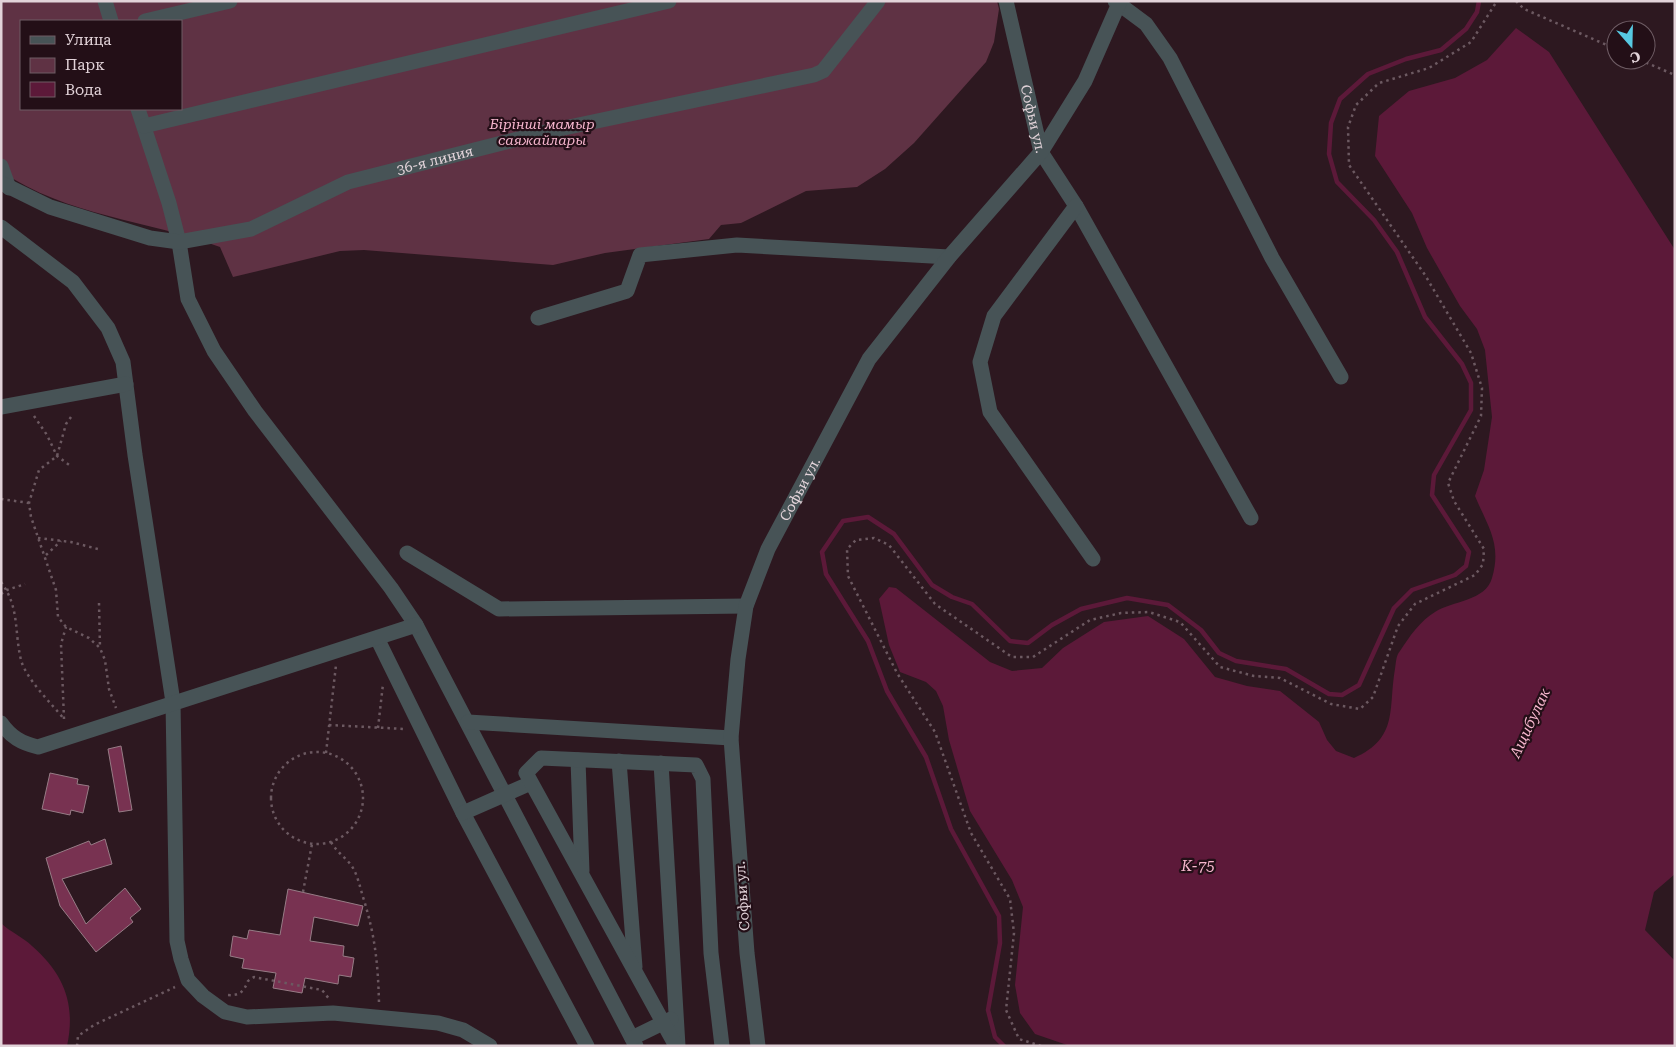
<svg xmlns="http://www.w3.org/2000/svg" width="1676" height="1047" font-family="'Roboto Serif',serif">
  <rect width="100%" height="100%" fill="#2d1820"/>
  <path fill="#5f3244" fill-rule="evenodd" d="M1 1H997L999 9 994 42 986 62 914 143 885 169 857 187 806 191 741 223 721 225 709 239 605 253 553 265 364 250 340 251 233 277 220 247C148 220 66 216 1 171ZM21 21H181V109H21Z"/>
  <path fill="#5c1939" d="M1516 28 1549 52 1675 250V874L1654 892 1645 930 1675 961V1046H1070L1035 1034 1020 1013 1015 985 1023 907 1012 880 970 811 949 740 943 706 936 691 926 682 900 672 889 645 879 599 889 587 896 588 990 662 1012 671 1042 668 1063 648 1104 622 1148 616 1184 639 1215 677 1247 686 1280 691 1319 722 1327 740 1336 751 1354 758C1399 738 1388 709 1395 669 1396 663 1396 655 1400 651 1409 637 1421 620 1435 612 1452 601 1486 601 1492 578 1502 544 1488 527 1475 496L1484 470 1492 417 1485 350 1477 329 1460 306 1427 248 1412 213 1375 156 1379 116 1409 91 1455 78 1487 60Z
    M1 923C10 932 23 937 32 946 64 974 76 1004 67 1046H1Z"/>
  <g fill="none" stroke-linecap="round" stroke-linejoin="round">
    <path stroke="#5c1939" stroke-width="4.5" d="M1004 1046 995 1037 988 1010 1000 943 999 916 951 829 926 757 887 691 868 641 826 574 822 552 843 521 868 517 894 534 932 585 952 597 972 604 1010 641 1028 643 1052 625 1081 609 1127 598 1168 605 1201 630 1219 653 1236 661 1286 669 1329 694 1342 695 1359 685 1394 608 1412 590 1455 575 1466 566 1469 552 1432 495 1434 475 1471 410V383L1462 364 1425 317 1397 252 1374 220 1337 182 1329 154 1331 123 1340 99 1368 74 1406 59 1441 50 1466 29 1477 12 1479 1"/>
  </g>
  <path fill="#783251" stroke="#977c86" d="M121 746 132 810 119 812 108 749Z
    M50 773 78 779 77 784 89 786 83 813 71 810 70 815 42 809Z
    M105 839 112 864 62 879 86 924 125 888 141 909 130 918 133 922 96 952 60 906 46 858 89 841 91 845Z
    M288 889 363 906 358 926 314 917 310 941 344 946 343 956 354 958 351 977 339 975 338 984 305 978 302 993 273 988 276 973 242 968 244 959 230 956 233 936 247 939 249 930 280 935Z"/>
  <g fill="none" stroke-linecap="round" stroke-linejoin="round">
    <path stroke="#6c5961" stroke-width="2.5" stroke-dasharray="2.5 4" stroke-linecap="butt" d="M1516 1 1524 9 1616 49
      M1640 60 1675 75
      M34 416 47 435 57 456 72 467
      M71 417 66 424 57 456 39 470 29 503 31 517 56 590 58 617 66 627 89 638 100 648 105 660 109 689 116 708
      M1 499 29 503
      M38 538 71 542 98 549
      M46 555 61 541
      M1 582C20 608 14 631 21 660 26 679 51 703 64 719
      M1 594 7 590 25 584
      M99 603 100 648
      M64 719 61 644 66 627
      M329 725 405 729
      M378 728 383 684
      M271 798a46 46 0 1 1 92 0a46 46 0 1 1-92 0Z
      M326 753 336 665
      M331 842C338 854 348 859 353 868 358 877 360 887 363 897 375 935 378 963 379 1003
      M303 892 312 844
      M228 995C240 996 244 991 248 981L254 977 322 990 330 1000
      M77 1046 78 1036 94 1025 175 987
      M1041 1046 1019 1039 1006 1010 1014 933 1010 899 971 833 935 732 897 673 848 576 847 549 856 540 874 538 889 545 935 604 1012 657H1033L1090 620 1121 613 1149 612 1180 622 1220 667 1254 676 1280 678 1331 704 1360 709 1373 697 1398 626 1415 604 1475 575 1483 564 1484 549 1454 501 1448 483 1481 416 1482 388 1471 353 1425 275 1349 165 1348 127 1356 105 1379 83 1429 68 1471 42 1497 1"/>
    <g stroke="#475356" stroke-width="15">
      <path d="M105 1 111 21"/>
      <path id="s1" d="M1006 1 1041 152 1076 206 1251 518"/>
      <path d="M1115 1 1146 24 1170 58 1272 258 1341 377"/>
      <path d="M145 21 230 1"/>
      <path d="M138 109 169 203 179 242 188 299 214 351 255 411 391 588 416 625 636 1046"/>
      <path d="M144 126 669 1"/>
      <path d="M1 166 9 188"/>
      <path id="s2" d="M1 183 50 207 150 238 179 242 251 229 348 182 550 131 814 75 823 71 878 1"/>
      <path d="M1076 206 994 316 980 362 990 412 1093 559"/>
      <path d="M1 227 73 282 108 328 123 362 135 455 173 702 177 941 181 959 188 980 203 996 225 1012 247 1017 333 1013 438 1023 463 1030 490 1046"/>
      <path d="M538 318 627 291 640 255 737 245 949 257"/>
      <path d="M1 407 126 384"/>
      <path d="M407 553 499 609 746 606"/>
      <path d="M377 638 463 813 587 1046"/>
      <path d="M468 722 731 738"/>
      <path d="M1 723C11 737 21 743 38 747L416 625"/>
      <path d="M578 760 582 871"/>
      <path d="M619 761 635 967"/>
      <path d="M661 763 678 1046"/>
      <path d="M463 813 531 783"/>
      <path d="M632 1038 671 1019"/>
      <path d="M676 1046 526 773 541 758 696 765 703 779 711 953 722 1046"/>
      <path id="s3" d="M758 1046 747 953 731 738 738 659 746 606 768 549 869 359 949 257 1041 152 1085 81 1120 1"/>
    </g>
  </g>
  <g text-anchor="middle" stroke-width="4.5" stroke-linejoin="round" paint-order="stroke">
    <g font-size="14" fill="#e2d3d9" stroke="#230f17">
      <text dy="5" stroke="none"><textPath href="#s1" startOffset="121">Софьи ул.</textPath></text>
      <text dy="5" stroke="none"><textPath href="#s2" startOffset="459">36-я линия</textPath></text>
      <text dy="5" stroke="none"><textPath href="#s3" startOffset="571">Софьи ул.</textPath></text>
      <text transform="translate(742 896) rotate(-94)" y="5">Софьи ул.</text>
    </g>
    <g font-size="14" font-style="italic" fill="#f5b5cd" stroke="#230f17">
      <text x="542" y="129">Бірінші мамыр<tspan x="542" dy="16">саяжайлары</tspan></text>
    </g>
    <g font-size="15" font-style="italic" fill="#f6b6cd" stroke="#230f17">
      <text transform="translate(1530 723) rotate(-65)" y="5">Ащибулак</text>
      <text x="1198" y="871">К-75</text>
    </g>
  </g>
  <rect width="1676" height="1047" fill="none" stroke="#e2d3d9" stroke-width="5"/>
  <rect x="20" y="20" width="162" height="90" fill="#230f17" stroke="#6f5d65"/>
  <rect x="30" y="36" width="25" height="8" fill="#475356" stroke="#6f5d65"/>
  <text x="65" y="45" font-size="15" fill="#e2d3d9">Улица</text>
  <rect x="30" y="58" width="25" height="15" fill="#5f3244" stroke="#6f5d65"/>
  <text x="65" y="70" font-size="15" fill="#e2d3d9">Парк</text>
  <rect x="30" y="82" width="25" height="15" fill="#5c1939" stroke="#6f5d65"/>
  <text x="65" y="95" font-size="15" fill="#e2d3d9">Вода</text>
  <g transform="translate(1631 45) rotate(160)"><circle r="24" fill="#230f17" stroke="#6f5d65"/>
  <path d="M0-4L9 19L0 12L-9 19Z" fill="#57c9e2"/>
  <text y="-8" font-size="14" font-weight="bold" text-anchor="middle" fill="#e2d3d9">С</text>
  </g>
</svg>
